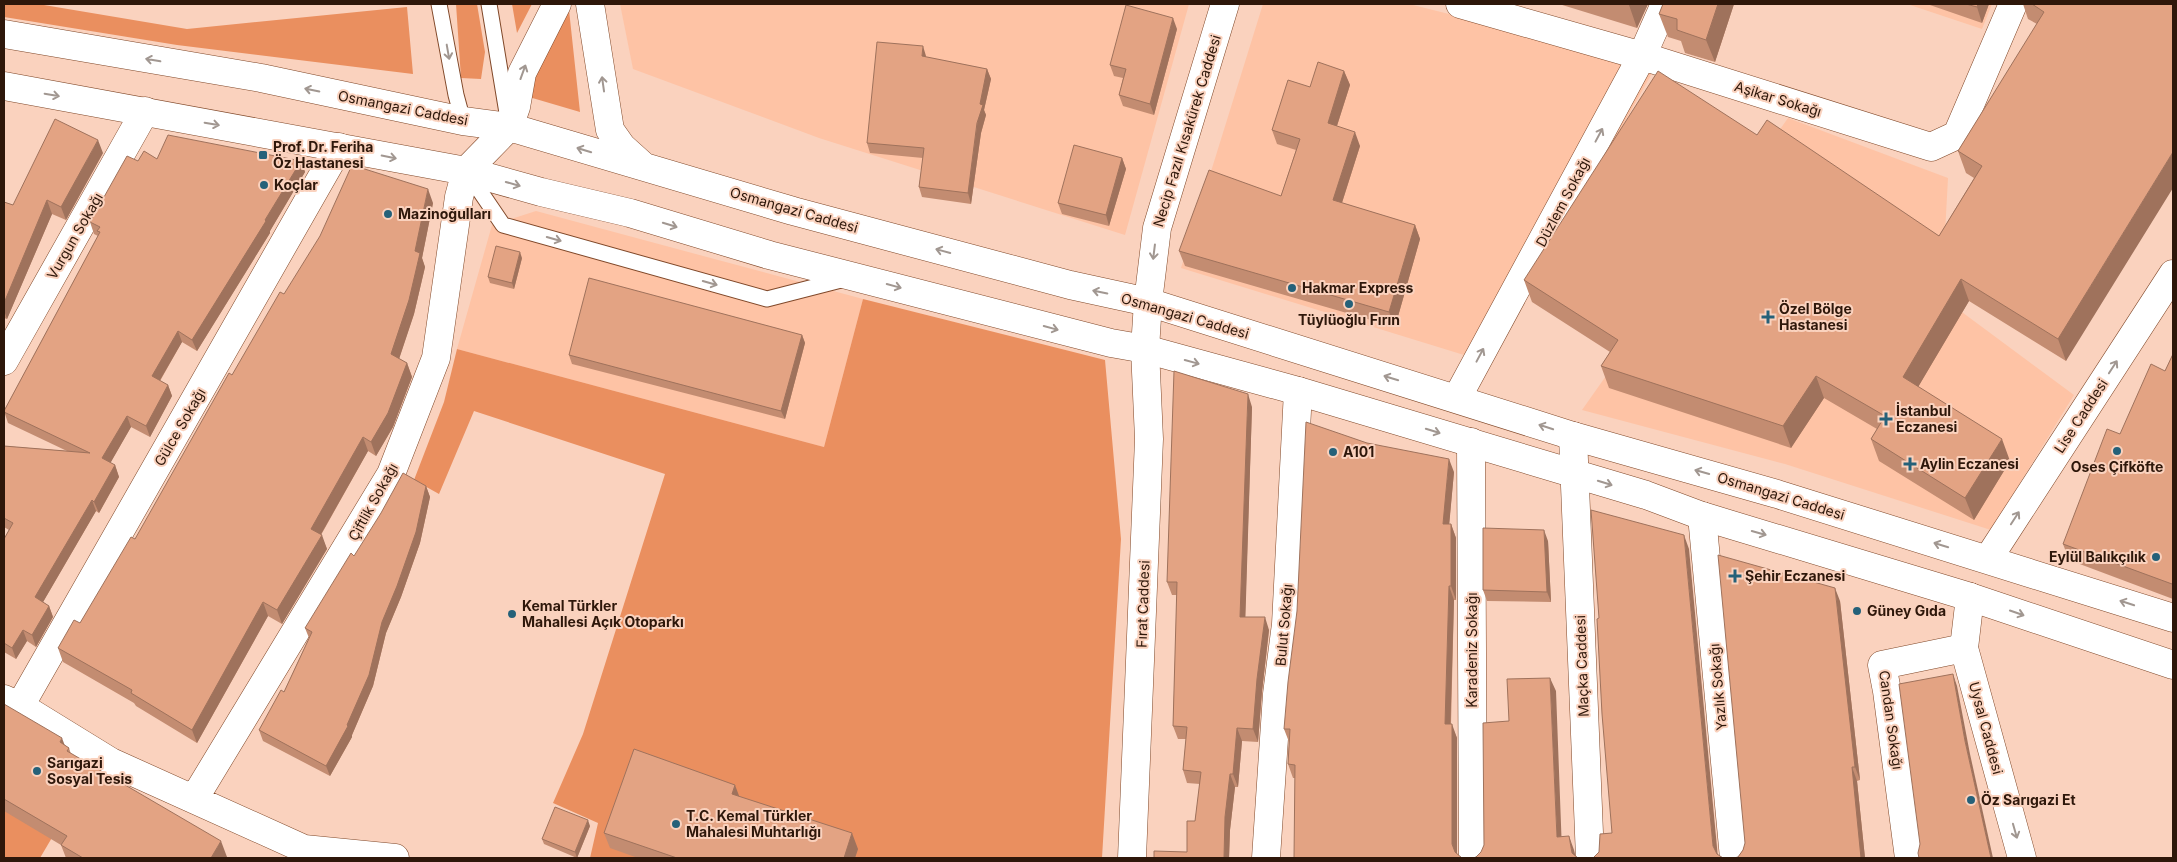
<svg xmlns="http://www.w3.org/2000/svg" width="2177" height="862" font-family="Inter,sans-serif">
  <rect width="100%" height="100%" fill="#fad2be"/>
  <path fill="#fec3a5" d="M620 4H1189L1125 235 819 138 633 69Z
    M1263 4H1409L1656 66 1490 363 1181 268Z
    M1907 4H1992L1982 29Z
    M1788 118 1948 178 1945 233 1916 278 2074 395 1991 530 1785 464 1582 410Z
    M536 211 863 299 824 447 457 349 492 225Z"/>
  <path fill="#ea8f5f" d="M4 4H38L187 29 407 7 413 74 177 45 4 17Z
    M456 4H477L485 52 481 79 461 78Z
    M512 4H532L517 33Z
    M569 10 580 112 529 97 531 75Z
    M863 299 1105 360 1121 539 1102 858H590L598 823 553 803 583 734 665 474 474 411 439 494 414 480 444 402 457 349 824 447Z
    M4 722 90 773 40 858H4Z"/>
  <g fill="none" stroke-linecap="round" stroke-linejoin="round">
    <defs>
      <path id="lane" d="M439 4 456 95 463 121
        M489 4 507 113
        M467 172 503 225 767 299 845 279"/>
      <path id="street" d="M1460 4 1642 56 1931 147 1957 135 2013 4
        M4 361 145 111
        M1457 398 1642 56 1665 4
        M1573 436 1590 858
        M1471 442 1473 858
        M1702 516 1734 858
        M4 699 20 706 111 762 304 849 395 858
        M20 706 339 147
        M194 799 391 474 436 358 459 197 466 171
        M1266 858 1277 694 1286 624 1298 391
        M1909 858 1887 691 1882 665 1964 648"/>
      <path id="secondary" d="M1988 559 2173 274
        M1970 597 1964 648 2022 858
        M1132 858 1149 439 1145 349 1148 302 1157 228 1225 4"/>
      <path id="primary" d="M590 4 610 130 622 147 642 165
        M4 34 261 78 463 121 509 127 793 211 1070 285 1148 302 1573 436 1777 494 2173 618
        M4 86 466 171 541 192 630 213 769 255 1111 343 1145 349 1298 391 1646 495 1702 516 1970 597 2173 665
        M466 171 509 127 516 107 522 73 557 4"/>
    </defs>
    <use href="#lane" stroke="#804829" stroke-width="17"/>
    <use href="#street" stroke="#804829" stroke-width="29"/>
    <use href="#secondary" stroke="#804829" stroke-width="29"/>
    <use href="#primary" stroke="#804829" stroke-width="29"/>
    <use href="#lane" stroke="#fff" stroke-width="15"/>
    <use href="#street" stroke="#fff" stroke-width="28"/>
    <use href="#secondary" stroke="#fff" stroke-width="28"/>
    <use href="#primary" stroke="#fff" stroke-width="28"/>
  </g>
  <path fill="#c38c71" d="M1559 4H1648L1637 28Z
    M1663 4H1734L1715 62 1685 53 1681 41 1668 37 1659 14Z
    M1927 4H1989L1982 23Z
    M2023 4H2173L2066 361 1969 301 1918 387 2010 461 1974 520 1879 461 1871 439 1877 429 1824 398 1791 448 1609 388 1601 366 1610 352 1532 302 1524 280 1757 135 1939 236 1974 178 1966 173 1958 151 2037 24 2028 19Z
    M1177 29 1154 115 1123 106 1119 95 1123 78 1114 76 1110 65Z
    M926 56V57L987 69 991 79 984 110 986 115 981 133 971 204 922 197 919 187 923 158 870 153 867 143Z
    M1344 71 1350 85 1337 126 1360 146 1342 203 1415 225 1420 239 1395 327 1185 266 1179 251 1281 196 1296 150 1277 144 1272 130 1310 87Z
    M103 153 66 220 52 214 7 319 4 318V202L13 205Z
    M1122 158 1126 169 1109 226 1062 214 1058 203Z
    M157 159 301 161 305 172 270 231V233L197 351 182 342 160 381 168 385 172 396 150 437 131 427 110 463 115 465 119 477 99 513 96 511 43 602 49 606 53 617 36 647 27 641 16 659 4 652V539L9 530 4 527V446L67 451 8 423 4 411 98 236 94 234 90 222 138 161Z
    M433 203 422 258 425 267 414 314 399 359 407 363 412 377 393 427 376 456 368 451 321 535 327 549 282 624 268 616 197 743 136 706 134 703 63 662 58 648 80 623 135 539 232 375 284 294Z
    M522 258 514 289 490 283 488 277Z
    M802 335 805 343 785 419 572 364 569 355Z
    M2173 354V599L2069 560 2063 544 2165 371Z
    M1252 407 1245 617 1269 630 1262 692 1258 742 1242 741 1238 787H1235L1230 830 1229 858H1154L1187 852 1195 821 1200 784 1187 783 1183 770 1186 739H1178L1173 726 1177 595H1172L1167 582Z
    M1454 472 1449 524H1451L1456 538V600H1454L1451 724 1457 738V855L1295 778H1293L1288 764 1289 742 1284 729Z
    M426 486 430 497 420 543 401 597 386 633 373 686 352 735V737L330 776 263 741 259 730 284 692 309 638 305 628Z
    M1548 541 1551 602 1487 601 1483 590Z
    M1840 601 1860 780 1857 781 1865 858H1734L1738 857 1743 850Z
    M4 704 69 748 71 754 227 857 226 858H66L61 845 4 811Z
    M739 796 858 849 855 858H638L610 848 604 833Z
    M590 826 577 858 544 844 542 839Z"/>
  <path fill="#9f725c" d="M1630 4H1648L1637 28 1629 5Z
    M1718 4H1734L1715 62 1706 40Z
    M1978 4H1989L1982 23 1977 7Z
    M1173 18 1177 29 1154 115 1150 104Z
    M923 46 926 56 925 66 922 56Z
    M987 69 991 79 984 110 986 115 981 133 971 204 968 193 980 104Z
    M1344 71 1350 85 1333 138 1328 123Z
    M1355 132 1360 146 1338 215 1333 200Z
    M98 140 103 153 66 220 61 207Z
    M2173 152V188L2066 361 2058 339Z
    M1122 158 1126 169 1109 226 1106 215Z
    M301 161 305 172 270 231V233L197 351 192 340Z
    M428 189 433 203 422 258 425 267 414 314 396 368 391 354 415 251Z
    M47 200 52 214 7 319 4 310V303Z
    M1415 225 1420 239 1395 327 1389 312Z
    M520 252 522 258 514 289 512 283Z
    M1961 279 1969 301 1911 399 1903 377Z
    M178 331 182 342 156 387 152 376Z
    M802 335 805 343 785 419 781 411Z
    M407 363 412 377 393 427 376 456 371 442Z
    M1816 376 1824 398 1791 448 1783 426Z
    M168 385 172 396 150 437 146 426Z
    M1248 394 1252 407 1245 630 1240 617Z
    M127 416 131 427 107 469 102 458Z
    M363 437 368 451 316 543 311 529Z
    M2002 439 2010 461 1974 520 1965 498Z
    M1449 459 1454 472 1448 538 1443 524Z
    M115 465 119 477 99 513 94 502Z
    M426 486 430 497 420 543 401 597 386 633 373 686 352 735V737L330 776 326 766 347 725 382 622Z
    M92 500 96 511 39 609 35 597Z
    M1451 524 1456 538V600L1451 586Z
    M1544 530 1548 541 1551 602 1547 592Z
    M322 535 327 549 282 624 277 610Z
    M1684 535 1689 549 1718 858 1713 846Z
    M1449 586 1454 600 1450 738 1445 724Z
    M1835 588 1840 601 1860 780 1855 767Z
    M263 602 268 616 197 743 192 730Z
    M49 606 53 617 36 647 32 635Z
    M1265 617 1269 630 1262 692 1258 742 1253 729 1257 679Z
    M23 630 27 641 16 659 12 648Z
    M1953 674 1957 686 1970 754 1993 858H1991L1965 741Z
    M1550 678 1556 691 1562 851 1557 837Z
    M1452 724 1457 738V858L1452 844Z
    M1237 728 1242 741 1238 787 1233 774Z
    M62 738 68 754 60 742Z
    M1852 767 1857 781 1865 858H1861Z
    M1230 774 1235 787 1230 830 1229 858H1224L1225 817Z
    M735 785 741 801 732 794Z
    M588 820 590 826 577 858 575 852Z
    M852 833 858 849 855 858H844Z
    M1569 836 1574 850 1576 858 1572 853Z
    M221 841 227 857 226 858H211Z"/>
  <path fill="#e3a383" stroke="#9f725c" d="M1663 4H1718L1706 40 1677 30V19L1659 14Z
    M1966 4H1978L1977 7Z
    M2032 4H2173V152L2058 339 1961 279 1903 377 2002 439 1965 498 1871 439 1885 416 1816 376 1783 426 1601 366 1618 340 1524 280 1658 71 1757 135 1767 120 1939 236 1982 166 1958 151 2044 12Z
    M1126 5 1173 18 1150 104 1119 95 1126 69 1110 65Z
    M877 42 923 46 922 56 987 69 980 104 983 105 977 123 968 193 919 187 924 148 867 143Z
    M1318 62 1344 71 1328 123 1355 132 1333 200 1415 225 1389 312 1179 251 1209 170 1281 196 1300 139 1272 130 1288 80 1310 87Z
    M55 119 98 140 61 207 47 200 4 303V202L13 205Z
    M168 135 301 161 265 220 266 221 192 340 178 331 152 376 168 385 146 426 127 416 102 458 115 465 94 502 92 500 35 597 49 606 32 635 23 630 12 648 4 643V539L13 523 4 518V446L90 453 4 412V411L100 232 97 231 100 227 90 222 127 156 138 161 144 151 157 159Z
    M1074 145 1122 158 1106 215 1058 203Z
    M352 165 428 189 415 251 420 253 409 300 391 354 407 363 388 413 371 442 363 437 311 529 322 535 277 610 263 602 192 730 131 693 132 690 58 648 74 620 80 623 131 537 135 539 229 373 232 375 280 292 284 294 320 236Z
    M496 246 520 252 512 283 488 277Z
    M589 278 802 335 781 411 569 355Z
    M2173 354V582L2172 584 2063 544 2107 429 2120 434 2151 364 2165 371Z
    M1174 371 1248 394 1240 617H1265L1257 679 1253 729 1237 728 1233 774H1230L1225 817 1224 858H1154V851L1187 852V821H1195L1201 772 1183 770 1187 727 1173 726 1177 582H1167Z
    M1306 422 1367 443 1449 459 1443 524H1451V586H1449L1445 724H1452V844L1455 852 1462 858H1294L1295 765 1288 764 1290 729H1284L1288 682 1297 611Z
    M403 473 426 486 416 532 397 586 382 622 369 675 347 725 348 726 326 766 259 730 281 690 284 692 312 632 305 628 351 553 354 556 381 513Z
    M1591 510 1684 535 1713 846 1717 854 1723 858H1591H1593L1599 852 1600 834 1612 833 1602 714 1597 619 1599 618Z
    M1483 528 1544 530 1547 592 1483 590Z
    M1718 555 1835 588 1855 767H1852L1861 858H1734L1738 857 1743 850 1745 843Z
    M1953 674 1965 741 1991 858H1919L1918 853 1920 844 1899 684Z
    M1550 678 1557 837 1569 836 1572 853 1578 858H1473L1476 857 1481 852 1484 845 1483 723 1509 721 1507 679Z
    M4 704 62 738 60 742 69 748 67 751 221 841 211 858H83L61 845 67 836 4 799Z
    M634 749 735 785 732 794 852 833 844 858H677L604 833Z
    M555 807 588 820 575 852 542 839Z"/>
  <defs><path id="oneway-shaft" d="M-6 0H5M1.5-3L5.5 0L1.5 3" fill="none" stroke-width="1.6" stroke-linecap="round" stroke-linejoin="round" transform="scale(1.25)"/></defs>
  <g stroke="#a19791">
    <use href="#oneway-shaft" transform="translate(448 52) rotate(80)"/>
    <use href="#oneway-shaft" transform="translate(153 60) rotate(-170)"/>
    <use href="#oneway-shaft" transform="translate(523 72) rotate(-70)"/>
    <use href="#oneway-shaft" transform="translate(603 84) rotate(-98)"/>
    <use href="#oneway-shaft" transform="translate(312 90) rotate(-168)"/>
    <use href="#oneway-shaft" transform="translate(52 95) rotate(10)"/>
    <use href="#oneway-shaft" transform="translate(212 124) rotate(10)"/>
    <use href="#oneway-shaft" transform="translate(1599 135) rotate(-62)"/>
    <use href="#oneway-shaft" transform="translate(584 150) rotate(-163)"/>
    <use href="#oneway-shaft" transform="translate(389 157) rotate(11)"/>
    <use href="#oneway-shaft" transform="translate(513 184) rotate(16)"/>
    <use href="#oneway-shaft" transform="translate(670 225) rotate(17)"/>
    <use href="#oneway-shaft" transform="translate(554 239) rotate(16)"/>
    <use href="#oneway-shaft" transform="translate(943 251) rotate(-165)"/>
    <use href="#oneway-shaft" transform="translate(1154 252) rotate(97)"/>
    <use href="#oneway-shaft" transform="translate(710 283) rotate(16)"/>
    <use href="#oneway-shaft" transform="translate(894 286) rotate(15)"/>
    <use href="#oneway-shaft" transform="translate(1100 292) rotate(-168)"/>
    <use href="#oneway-shaft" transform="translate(1051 328) rotate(15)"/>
    <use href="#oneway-shaft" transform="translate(1480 355) rotate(-62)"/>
    <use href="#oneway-shaft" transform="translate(1192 362) rotate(15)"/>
    <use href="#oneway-shaft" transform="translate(2113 367) rotate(-57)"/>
    <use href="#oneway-shaft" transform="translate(1391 378) rotate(-163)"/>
    <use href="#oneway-shaft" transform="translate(1546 427) rotate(-162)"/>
    <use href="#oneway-shaft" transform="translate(1433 431) rotate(17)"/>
    <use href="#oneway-shaft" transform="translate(1702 472) rotate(-164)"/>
    <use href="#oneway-shaft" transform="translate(1605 483) rotate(17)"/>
    <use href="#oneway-shaft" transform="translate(2015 518) rotate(-57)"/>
    <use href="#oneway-shaft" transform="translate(1759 533) rotate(16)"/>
    <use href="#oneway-shaft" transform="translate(1941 545) rotate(-163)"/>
    <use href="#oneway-shaft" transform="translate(2127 603) rotate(-162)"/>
    <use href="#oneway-shaft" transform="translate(2017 613) rotate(19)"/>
    <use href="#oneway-shaft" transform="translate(2015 831) rotate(74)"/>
  </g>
  <g fill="#256179" stroke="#fad2be" stroke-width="2">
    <rect x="258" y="150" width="10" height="10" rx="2.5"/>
    <circle cx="264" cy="185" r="5"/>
    <circle cx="388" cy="214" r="5"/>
    <circle cx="1292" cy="288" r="5"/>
    <circle cx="1349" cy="304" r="5"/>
    <path d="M1765.5 309.5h5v5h5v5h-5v5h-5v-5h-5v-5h5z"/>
    <path d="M1883.5 411.5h5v5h5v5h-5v5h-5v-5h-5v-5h5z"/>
    <circle cx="2117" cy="451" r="5"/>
    <circle cx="1333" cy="452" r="5"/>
    <path d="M1907.5 456.5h5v5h5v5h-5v5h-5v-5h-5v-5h5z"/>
    <circle cx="2156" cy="557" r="5"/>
    <path d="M1732.5 568.5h5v5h5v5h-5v5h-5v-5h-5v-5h5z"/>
    <circle cx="1857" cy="611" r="5"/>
    <circle cx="512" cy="614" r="5"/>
    <circle cx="37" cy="771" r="5"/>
    <circle cx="1971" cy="800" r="5"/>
    <circle cx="676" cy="824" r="5"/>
  </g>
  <g text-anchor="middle" stroke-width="4" stroke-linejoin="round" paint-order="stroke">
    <g font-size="14" fill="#2e170a" stroke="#fad2be">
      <text transform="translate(1778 99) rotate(17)" y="5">Aşikar Sokağı</text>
      <text transform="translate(403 108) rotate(11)" y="5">Osmangazi Caddesi</text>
      <text transform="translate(1187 131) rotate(-73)" y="5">Necip Fazıl Kısakürek Caddesi</text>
      <text transform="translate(1563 202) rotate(-62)" y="5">Düzlem Sokağı</text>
      <text transform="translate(794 210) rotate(16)" y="5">Osmangazi Caddesi</text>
      <text transform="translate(75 236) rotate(-60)" y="5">Vurgun Sokağı</text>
      <text transform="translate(1185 316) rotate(16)" y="5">Osmangazi Caddesi</text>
      <text transform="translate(2081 416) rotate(-57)" y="5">Lise Caddesi</text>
      <text transform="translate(180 427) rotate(-60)" y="5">Gülce Sokağı</text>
      <text transform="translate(1781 496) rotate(17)" y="5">Osmangazi Caddesi</text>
      <text transform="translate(373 502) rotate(-61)" y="5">Çiftlik Sokağı</text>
      <text transform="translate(1143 604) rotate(-88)" y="5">Fırat Caddesi</text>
      <text transform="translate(1284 625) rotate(-85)" y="5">Bulut Sokağı</text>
      <text transform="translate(1472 650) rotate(-90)" y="5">Karadeniz Sokağı</text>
      <text transform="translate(1582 666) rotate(-92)" y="5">Maçka Caddesi</text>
      <text transform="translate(1718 687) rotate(-95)" y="5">Yazlık Sokağı</text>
      <text transform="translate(1891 720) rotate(82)" y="5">Candan Sokağı</text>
      <text transform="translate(1986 728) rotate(75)" y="5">Uysal Caddesi</text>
    </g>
    <g font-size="14" font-weight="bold" fill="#2e170a" stroke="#fad2be" text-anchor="start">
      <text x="273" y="152">Prof. Dr. Feriha<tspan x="273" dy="16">Öz Hastanesi</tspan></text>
      <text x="274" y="190">Koçlar</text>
      <text x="398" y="219">Mazinoğulları</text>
      <text x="1302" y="293">Hakmar Express</text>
      <text x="1779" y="314">Özel Bölge<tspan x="1779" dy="16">Hastanesi</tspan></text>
      <text x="1349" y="325" text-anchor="middle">Tüylüoğlu Fırın</text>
      <text x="1896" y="416">İstanbul<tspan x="1896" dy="16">Eczanesi</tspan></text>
      <text x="1343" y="457">A101</text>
      <text x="1920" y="469">Aylin Eczanesi</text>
      <text x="2117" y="472" text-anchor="middle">Oses Çifköfte</text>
      <text x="2146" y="562" text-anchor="end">Eylül Balıkçılık</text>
      <text x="1745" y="581">Şehir Eczanesi</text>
      <text x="522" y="611">Kemal Türkler<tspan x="522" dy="16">Mahallesi Açık Otoparkı</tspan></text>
      <text x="1867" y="616">Güney Gıda</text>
      <text x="47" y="768">Sarıgazi<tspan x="47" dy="16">Sosyal Tesis</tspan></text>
      <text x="1981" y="805">Öz Sarıgazi Et</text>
      <text x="686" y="821">T.C. Kemal Türkler<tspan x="686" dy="16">Mahalesi Muhtarlığı</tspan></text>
    </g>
  </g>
  <rect width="2177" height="862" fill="none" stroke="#2e170a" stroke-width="10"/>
</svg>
